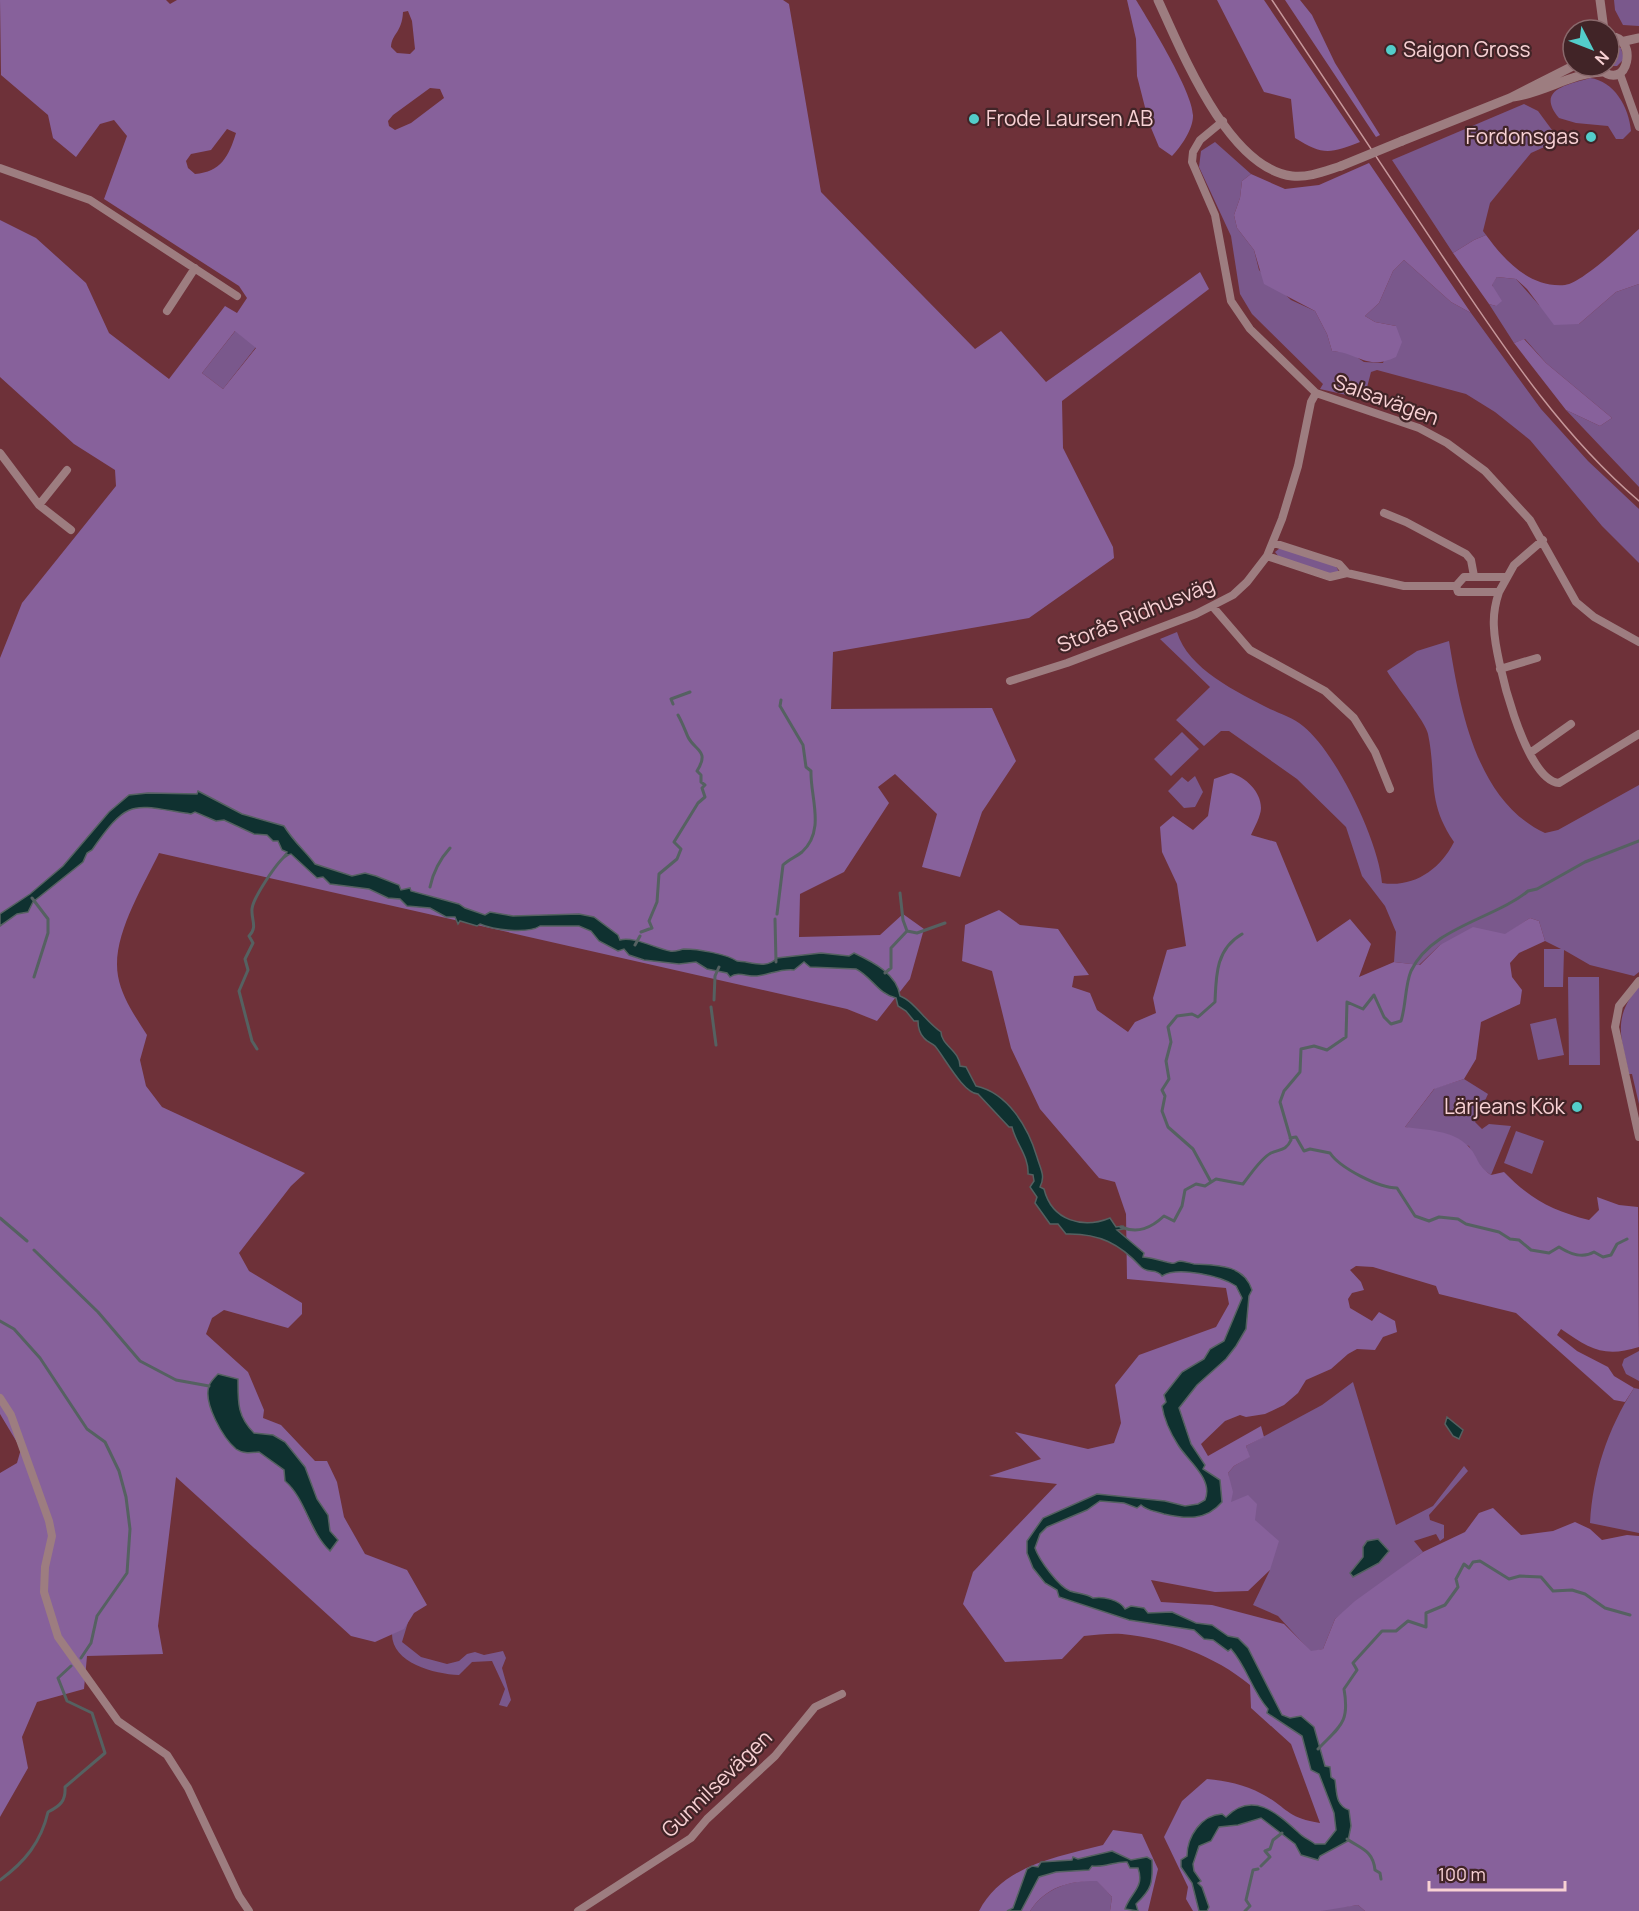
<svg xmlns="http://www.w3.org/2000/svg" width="1639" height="1911" font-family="Manrope,sans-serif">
  <rect width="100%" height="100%" fill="#6e3139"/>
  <path fill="#7a588c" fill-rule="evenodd" d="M1614 0H1639V26L1623 25 1615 10Z
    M1609 46 1621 48 1624 59 1617 66H1609Z
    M1590 78C1614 81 1629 107 1631 131L1623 139H1616L1608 126 1576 123 1559 118C1535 89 1568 85 1590 78Z
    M1524 104 1538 111 1552 130 1551 144 1531 153 1490 203 1483 231 1486 235 1474 240 1453 253 1392 160Z
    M1215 142 1251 174 1242 181 1240 198 1234 215 1237 228 1254 250 1259 270 1291 300 1315 311 1327 334 1332 351 1349 352 1364 362 1383 363 1396 326 1375 322 1365 316 1379 303 1393 271 1404 260 1451 302 1471 313 1541 409 1588 461 1639 509V563L1602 526 1530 440 1495 412 1466 394 1377 370 1371 372 1364 399 1320 389 1323 384 1252 314 1240 294 1231 236 1199 167 1201 151Z
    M1497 277 1516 279 1539 305 1579 324 1616 292 1639 284V487L1566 410 1600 426 1612 418 1546 363 1525 339 1514 343 1489 304 1496 306 1492 284Z
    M236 330 256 347 223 389 202 373Z
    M1280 548 1336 566 1339 572 1331 574 1279 557 1275 552Z
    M1177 632C1188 669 1237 692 1270 709 1281 714 1294 718 1303 726 1336 752 1379 842 1382 883 1413 888 1440 870 1454 842 1426 801 1437 777 1428 734 1426 722 1395 685 1387 671L1417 651 1449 641C1460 708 1476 801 1545 833L1558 830 1639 785V972L1634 976 1590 965 1564 950 1563 987H1544V949H1561L1545 941 1539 921 1530 918 1505 935 1440 945 1419 965 1394 962 1396 932 1385 906 1362 876 1346 827 1297 779 1229 731H1221L1204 746 1176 720 1210 687 1160 639Z
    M1182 732 1199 749 1171 776 1154 759Z
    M1195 776 1203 792 1195 807 1184 808 1168 791 1182 777 1188 782Z
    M1568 977H1599L1600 1065H1569Z
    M1639 986V1104L1632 1074H1629C1621 1037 1612 1018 1639 986Z
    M1556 1018 1564 1055 1538 1060 1530 1024Z
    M1464 1079 1488 1094 1475 1122 1482 1129 1489 1124 1511 1126 1491 1175 1478 1166 1469 1146 1405 1127 1435 1088Z
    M1516 1131 1544 1141 1532 1174 1504 1163Z
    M1639 1351V1381L1626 1374 1622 1365 1624 1359Z
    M1353 1382 1396 1525 1433 1506 1464 1466 1468 1471 1429 1515 1430 1520 1444 1525V1538L1440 1541 1436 1534 1414 1541 1423 1552 1335 1619 1323 1649 1311 1652 1278 1616 1253 1605 1270 1570 1231 1503 1228 1473 1234 1466 1249 1457 1246 1446 1322 1405ZM1363 1557 1365 1570 1353 1577 1350 1573Z
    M1634 1388 1639 1389V1533L1590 1523C1593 1474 1607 1430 1634 1388Z
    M409 1619 402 1642 421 1657 447 1664 459 1661 467 1654 475 1652 484 1655 503 1651 506 1658 502 1668 511 1700 507 1707 499 1705 505 1689 492 1661 472 1662 459 1675C434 1674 391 1663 392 1633Z
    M1097 1880 1112 1897 1110 1911H1030C1046 1887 1069 1881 1097 1880Z
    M1358 1905 1365 1911H1321L1323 1909Z"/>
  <path fill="#87619b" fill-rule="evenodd" d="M0 0H166L170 4 177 0H783L789 4 821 192 975 349 1001 331 1046 382 1200 272 1209 289 1062 401 1063 448 1113 547 1114 558 1029 618 833 652 831 709 992 708 1016 761 982 812 960 877 922 867 937 814 895 774 878 787 889 803 844 872 800 894 799 937 880 935 903 914 924 929 910 979 877 1021 847 1009 159 853C143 887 111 937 118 976 122 998 135 1016 147 1035L140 1060 146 1086 162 1107 305 1173 291 1186 239 1253 249 1271 302 1303V1314L288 1328 224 1310 212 1318 206 1334 248 1372 264 1410 263 1418 281 1425 315 1461H327L337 1482 344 1517 365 1554 407 1570 427 1605 414 1613 404 1629 375 1642 351 1636 176 1477 158 1626 163 1654 87 1656 84 1689 37 1702 22 1737 28 1768 0 1817V1473L17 1463 21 1449 0 1414V658L22 603 116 486 115 470 74 444 0 377V220L36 238 86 283 109 333 169 379 225 306 237 313 247 298 239 286 104 199 127 136 114 120 100 124 76 157 53 138 48 115 1 75ZM408 11 412 21 415 49 410 54 397 53 391 47C392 33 402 33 403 12ZM430 88 440 89 444 98 411 123 395 130 389 126 388 121 393 115ZM227 129 236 133C229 156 221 172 195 174L188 168 186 161 191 154 211 150ZM235 331 256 348 223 389 202 373ZM237 1379C238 1402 237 1416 254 1433L273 1435 285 1442 305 1467 317 1499 328 1515 330 1531 336 1537 330 1550C308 1532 306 1499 285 1481L284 1470 259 1452C234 1455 228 1438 215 1420Z
    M1127 0H1136C1149 21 1194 94 1193 116 1193 129 1181 147 1172 156L1159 147 1149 123 1137 76 1136 39Z
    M1217 0H1264L1360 142C1330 154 1322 155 1295 138L1291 99 1264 92Z
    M1285 0H1300L1312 15 1335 63 1380 135 1376 137Z
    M1369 163 1471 313 1451 302 1404 260 1393 271 1379 303 1365 316 1375 322 1396 326 1402 342 1396 357C1367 371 1359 353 1332 351L1327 334 1315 311 1264 284 1254 250 1237 228 1234 215 1240 198 1242 181 1251 174 1285 189 1319 185Z
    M1639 229V284L1616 292 1579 324 1554 325 1527 289 1516 279 1497 277 1492 285 1502 301 1496 306 1489 304 1453 253 1474 240 1486 235C1505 261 1530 288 1565 285 1582 283 1625 242 1639 229Z
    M1524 339 1546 363 1612 418 1600 426 1566 410 1514 343Z
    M1231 773C1245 777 1261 791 1261 808 1261 816 1254 828 1251 835L1276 842 1317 942 1350 919 1371 944 1359 977 1394 962 1420 965 1440 945 1473 927 1505 934 1530 918 1539 921 1545 941 1519 953 1510 963 1512 977 1522 990 1520 1004 1481 1022 1476 1059 1464 1079 1434 1089 1405 1127C1425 1130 1453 1130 1468 1146 1479 1157 1475 1164 1491 1175L1504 1172C1530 1199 1553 1211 1589 1220L1599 1210 1597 1197 1619 1205 1638 1207 1639 1347C1604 1358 1590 1349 1561 1329L1557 1335 1577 1351 1608 1367 1614 1376 1634 1388 1625 1402 1614 1400 1516 1313 1439 1294 1436 1286 1373 1267 1356 1266 1350 1270 1361 1282 1364 1290 1352 1293 1348 1299 1350 1308 1372 1321 1379 1312 1395 1321 1397 1332 1383 1337 1375 1350 1357 1349 1348 1354 1331 1369 1306 1380 1298 1393 1284 1405 1265 1414 1246 1417 1240 1415 1225 1421 1201 1444 1208 1456 1261 1426 1264 1437 1246 1446 1250 1457 1234 1466 1228 1473 1233 1492 1231 1502 1248 1495 1257 1504 1255 1520 1279 1541 1270 1570 1248 1591 1215 1592 1151 1580 1161 1602 1212 1605 1284 1624 1311 1651 1323 1649 1335 1619 1355 1601 1423 1552 1465 1532 1479 1513 1493 1508 1521 1535 1553 1531 1575 1522 1590 1529 1602 1540 1627 1535 1639 1536V1911H1365L1358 1905 1321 1911H1193L1186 1899 1188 1887 1164 1837 1182 1801 1207 1779C1226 1781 1244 1784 1262 1794 1287 1807 1286 1818 1320 1823L1291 1744 1251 1708 1250 1685C1215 1656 1167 1638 1122 1634 1110 1633 1096 1635 1084 1636L1062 1659 1005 1662 963 1604 973 1572 1057 1484 989 1476 1041 1459 1015 1432 1088 1449 1114 1443 1121 1423 1115 1385 1139 1355 1216 1327 1229 1304 1226 1288 1127 1279 1126 1214 1115 1182 1099 1178 1040 1109 1011 1048 992 971 962 961 965 925 999 910 1020 925 1058 929 1089 975 1074 976 1072 987 1090 993 1097 1010 1128 1032 1135 1022 1156 1013 1153 998 1167 950 1186 946 1177 884 1162 852 1160 827 1173 816 1193 830 1208 816 1214 779Z
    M1113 1830 1142 1834 1158 1869 1148 1911H1110L1112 1897 1097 1881C1068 1881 1046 1887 1030 1911H979C1003 1865 1057 1857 1103 1845Z"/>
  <path fill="#0f3130" stroke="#556161" stroke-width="1.5" d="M198 791 242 814 284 826C293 841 306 852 315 864L352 876 365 873 376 876 399 885 401 890 410 888 411 891 459 904 465 908 485 915 490 912 513 916 579 914 594 917 618 935 620 940C633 936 655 948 670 951 674 952 679 950 684 949 698 949 727 954 737 961 749 961 766 970 777 958L821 953 849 956 854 953C873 962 897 974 900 996 914 1001 926 1022 941 1032 941 1045 960 1051 960 1066L966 1067 976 1086C1008 1093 1028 1127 1037 1157 1040 1168 1046 1176 1040 1187L1044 1189C1052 1221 1083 1229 1110 1218L1116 1227 1123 1226V1229L1117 1230 1144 1253 1143 1257C1153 1258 1162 1261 1171 1263 1176 1264 1174 1262 1180 1261 1184 1261 1189 1263 1194 1264 1216 1265 1244 1264 1252 1290L1249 1296 1246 1329 1236 1346 1226 1359 1197 1385 1179 1408 1191 1444 1205 1465 1203 1469 1220 1480 1222 1502C1206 1521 1186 1519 1164 1514 1156 1511 1147 1511 1141 1505L1137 1508 1124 1503 1100 1501 1087 1510 1047 1527 1040 1534 1035 1548C1039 1560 1059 1587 1070 1591 1079 1594 1085 1593 1093 1598 1103 1596 1120 1600 1125 1609L1131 1606 1144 1608 1148 1613 1172 1612 1196 1623 1212 1625 1228 1636 1238 1638 1248 1648 1282 1715 1290 1718 1301 1716 1314 1727 1325 1766 1330 1767 1331 1777 1335 1780C1337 1792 1335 1805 1349 1810L1351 1826 1348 1841 1320 1856 1318 1860 1301 1855 1295 1844 1261 1818 1238 1825 1219 1827 1211 1841 1199 1846 1193 1864 1194 1871 1201 1881 1198 1883 1202 1887 1209 1907 1207 1911H1199L1192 1883 1181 1867V1860L1187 1856C1187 1837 1201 1815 1222 1814L1226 1817C1253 1790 1278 1814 1299 1833 1304 1838 1310 1840 1315 1844H1325L1336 1830 1334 1813 1319 1774 1311 1770 1302 1736 1267 1713 1268 1709C1252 1691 1247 1667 1231 1649L1228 1651 1213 1640 1204 1639 1194 1630 1129 1620 1059 1597 1057 1590 1045 1583 1033 1568 1027 1553V1541L1043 1518 1097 1494 1165 1501 1185 1506 1198 1504 1205 1500C1214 1479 1187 1460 1178 1445 1171 1434 1164 1419 1162 1406L1166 1402 1164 1395 1182 1372 1204 1359 1210 1349 1224 1341 1242 1298 1236 1286C1221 1276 1178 1266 1162 1276 1156 1268 1148 1274 1141 1267 1120 1244 1099 1233 1066 1234L1058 1224H1050L1035 1203 1037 1197 1030 1187 1034 1181 1033 1175 1028 1174C1029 1156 1016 1144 1012 1127H1009L978 1094C963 1093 945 1058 935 1046 932 1043 927 1042 924 1038 920 1034 918 1027 918 1021H914L906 1011 898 1006 896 998C878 994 872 977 856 969L810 967 804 962 794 970C782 968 768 975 757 976 747 977 739 971 730 977L727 973 707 969 696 962 679 964 644 960 629 955 624 949 618 951 599 941 591 931 579 926H540C528 934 493 930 480 924L477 926 460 921 458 924 455 917H446L430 908 407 906 400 899 388 898 369 889 330 884 323 877 317 878 291 854 284 856 287 852 282 850 278 841H273L267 835 254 834 224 820 216 821 195 812 191 814C132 805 129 797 92 850L87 853 83 862 33 902 28 912 17 914 0 926V914L30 894 63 866 109 812 129 795 148 793 197 794Z
    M218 1374 238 1379C238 1402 237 1416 254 1433L273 1435 285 1442 305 1467 317 1499 328 1515 330 1531 338 1540 330 1551C309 1531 306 1499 285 1481L284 1470 259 1452C251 1453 243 1454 236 1449 223 1438 203 1403 209 1386 210 1382 215 1377 218 1374Z
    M1447 1417 1463 1430 1459 1439 1453 1436 1445 1424Z
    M1378 1539 1389 1551 1379 1563 1353 1577 1350 1573 1363 1557V1547L1367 1541Z
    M1112 1851 1131 1860 1147 1857 1152 1860C1153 1883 1152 1889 1136 1904L1138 1911 1125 1909C1130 1893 1145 1888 1138 1868H1130L1127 1862C1116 1861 1104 1868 1092 1866L1089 1870 1056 1872 1039 1877 1021 1911H1007L1013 1908 1027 1869 1032 1866 1038 1867 1041 1862 1072 1860 1073 1857 1078 1859Z"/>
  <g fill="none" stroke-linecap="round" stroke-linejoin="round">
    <path stroke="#556161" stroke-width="3" d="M673 704 671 699 690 692
      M430 887C433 873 440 859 450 848
      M900 893 903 920 907 931
      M32 898 48 919V933L34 977
      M777 914 783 865C789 859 796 857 802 852 826 830 810 797 811 771L806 767 803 745 780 706 781 700
      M775 919 776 962
      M907 931 917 933 945 923
      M641 932 652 928 649 921 657 902 659 874 677 859 681 849 674 842 698 803 705 797 702 788 705 785 701 782V775L697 771C710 750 695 751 688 737 685 730 682 722 678 715
      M635 945 640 936
      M885 973 891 968V948L907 931
      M714 1000 715 976 719 967
      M711 1007 716 1045
      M257 1049 252 1041 239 991 248 970 245 959 253 943 249 936C258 927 251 920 252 909 253 898 278 860 287 855
      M1290 1138 1296 1137 1304 1151 1310 1149 1330 1153C1340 1168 1379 1188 1397 1188L1415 1216 1429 1221 1439 1217 1458 1219 1466 1224 1499 1232 1510 1239 1519 1240 1531 1250 1549 1253 1559 1247C1570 1254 1582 1259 1594 1252L1603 1257 1611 1255 1617 1244 1627 1239
      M1211 1182 1193 1149 1168 1127 1162 1111 1165 1096 1162 1090 1169 1079 1166 1061 1171 1042 1168 1027 1177 1016 1192 1014 1198 1017 1215 1002C1216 975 1216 949 1242 934
      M0 1218 27 1241
      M1121 1227C1138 1234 1151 1228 1164 1216L1174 1221 1182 1206 1185 1190 1196 1184 1205 1186 1216 1179 1243 1184C1251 1174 1260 1159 1271 1153 1280 1149 1286 1151 1291 1140L1280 1102 1284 1091 1300 1072 1301 1049 1314 1046 1327 1050 1346 1037 1347 1002 1363 1009 1374 995 1384 1017 1391 1024 1401 1021C1406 1006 1405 985 1411 971 1432 927 1494 919 1528 891L1537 889 1585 862 1639 841
      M34 1250 98 1312 140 1361 176 1380 209 1386
      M0 1321 14 1329 40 1358 87 1429 105 1442 119 1471 126 1497 130 1529 127 1573 97 1616 91 1643 81 1658
      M1318 1749C1340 1726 1350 1723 1344 1689L1357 1670 1353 1663 1382 1631H1396L1408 1621 1426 1627V1613L1445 1605 1458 1587 1456 1579 1464 1564 1469 1568 1473 1562 1480 1561 1509 1579 1520 1576 1541 1577 1553 1591 1572 1590 1585 1594 1605 1608 1630 1615
      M1347 1839C1361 1849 1373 1850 1375 1870L1380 1873 1381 1879
      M1261 1866 1270 1857 1265 1851 1270 1849 1273 1840 1282 1833
      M0 1880C25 1862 41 1842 48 1812 60 1806 66 1801 65 1787L105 1753 92 1713 67 1701 58 1678 71 1666
      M1245 1911 1250 1906 1246 1900 1253 1870 1258 1869"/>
    <path stroke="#9d7d80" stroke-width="8" d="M1620 74 1639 127
      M0 168 90 200 237 296
      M167 311 195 268
      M1316 393 1419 428 1447 443 1485 471 1530 520 1576 602 1594 617 1639 642
      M0 453 39 505 71 530
      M39 505 67 470
      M1384 513 1406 522 1466 554 1471 560 1474 576
      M1267 556 1330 577 1347 573 1339 564 1274 543
      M1347 573 1404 586H1456L1458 592H1499L1514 565 1543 540
      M1456 586 1464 577H1506
      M1499 592C1495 604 1493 616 1494 628 1495 658 1525 781 1559 783L1639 734
      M1213 607 1250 650 1325 691 1354 718 1375 752 1390 789
      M1500 669 1537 658
      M1010 681 1067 663 1196 614 1233 595 1247 582 1267 556 1282 519 1298 466 1311 402 1316 393 1250 329 1231 301 1215 215 1192 162 1193 152 1200 140 1223 121
      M1530 753 1571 724
      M1639 981 1619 1006 1615 1027 1639 1137
      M0 1398 11 1415 49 1521 52 1536 45 1567 44 1592 58 1637 118 1721 167 1755 188 1788 239 1896 249 1911
      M578 1911 691 1838 707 1819 775 1756 815 1707 842 1694"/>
    <path stroke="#9d7d80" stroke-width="9" d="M1158 0C1182 52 1228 168 1292 176 1309 178 1325 171 1341 166
      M1600 0 1604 30
      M1625 41 1639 38
      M1599 68C1629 96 1639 34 1609 37
      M1513 97C1544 93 1571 73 1602 72
      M1402 141 1510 98 1573 66"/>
    <path stroke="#c6979b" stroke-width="1.5" d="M1272 0C1329 86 1386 172 1443 257 1501 343 1559 433 1639 501"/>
    <path stroke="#9d7d80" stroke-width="9" d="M1341 166 1402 141"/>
  </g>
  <g fill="#53cdca" stroke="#412427" stroke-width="2">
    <circle cx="1391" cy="50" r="6"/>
    <circle cx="974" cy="119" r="6"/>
    <circle cx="1591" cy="137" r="6"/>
    <circle cx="1577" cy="1107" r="6"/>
  </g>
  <g text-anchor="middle" stroke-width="4.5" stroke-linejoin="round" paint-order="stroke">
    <g font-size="21" fill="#f8d1d4" stroke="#412427" text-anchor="start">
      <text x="1403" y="57">Saigon Gross</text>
      <text x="986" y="126">Frode Laursen AB</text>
      <text x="1579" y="144" text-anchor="end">Fordonsgas</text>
      <text x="1565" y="1114" text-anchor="end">Lärjeans Kök</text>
    </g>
    <g font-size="21" fill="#f8d1d4" stroke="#412427">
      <text transform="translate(1386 400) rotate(20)" y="7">Salsavägen</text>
      <text transform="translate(1136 615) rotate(-22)" y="7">Storås Ridhusväg</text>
      <text transform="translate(717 1784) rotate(-44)" y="7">Gunnilsevägen</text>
    </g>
  </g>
  <g transform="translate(1591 48) rotate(132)"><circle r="28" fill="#412427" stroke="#8a696c" stroke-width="1.5"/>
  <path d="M0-4.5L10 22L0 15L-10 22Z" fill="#53cdca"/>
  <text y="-9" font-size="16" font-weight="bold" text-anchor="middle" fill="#f8d1d4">N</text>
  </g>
  <path d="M1429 1881v9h136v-9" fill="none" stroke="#f8d1d4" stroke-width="3"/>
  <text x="1438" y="1881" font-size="18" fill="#f8d1d4" stroke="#412427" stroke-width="4.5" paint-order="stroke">100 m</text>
</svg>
